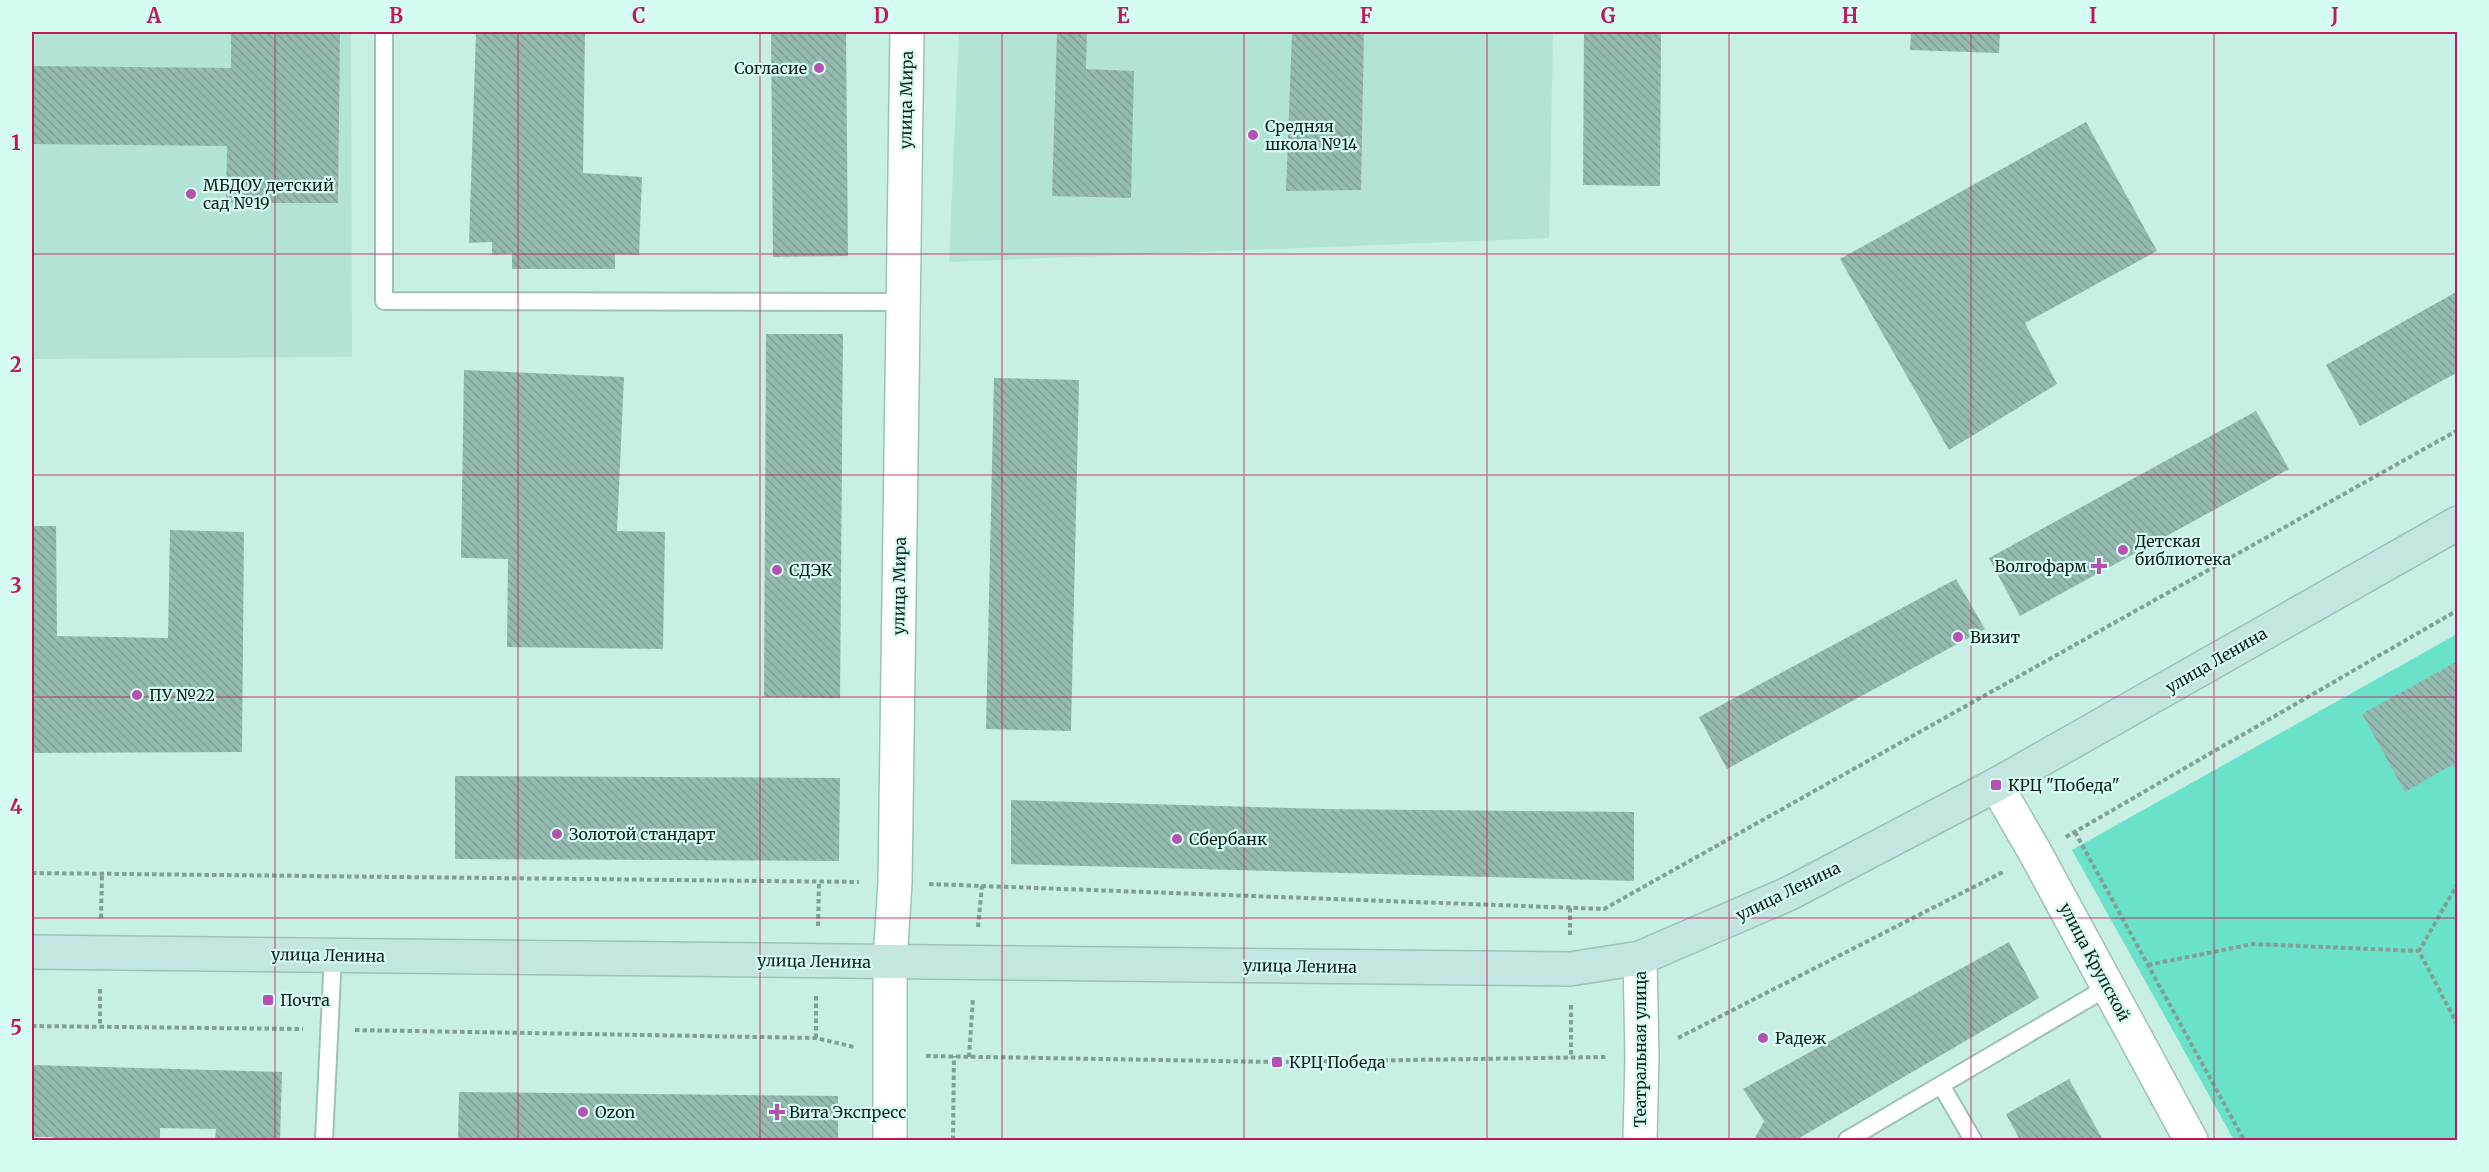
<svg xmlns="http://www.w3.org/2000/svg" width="2489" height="1172" font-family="Merriweather,serif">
  <defs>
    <pattern id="building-back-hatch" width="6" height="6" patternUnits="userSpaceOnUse" patternTransform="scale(1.5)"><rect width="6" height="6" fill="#95bbb1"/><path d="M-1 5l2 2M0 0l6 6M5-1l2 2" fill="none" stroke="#7fa098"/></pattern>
  </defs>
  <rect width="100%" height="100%" fill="#c7efe4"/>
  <path fill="#b3e3d7" d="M32 32H351L352 357 32 359Z
    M959 32H1553L1549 238 949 262Z"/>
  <path fill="#6ae1c9" d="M2457 634V1140H2234L2072 850Z"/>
  <path fill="url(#building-back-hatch)" d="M231 32H340L338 203H226L227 146 32 144V66L231 68Z
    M476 32H585L583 173 642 177 639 255 615 254V269H512V253L492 255V242L469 243Z
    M771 32H846L848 256 773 257Z
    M1057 32H1087L1086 69 1134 71 1131 198 1052 196Z
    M1292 32H1364L1361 190 1286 191Z
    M1584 32H1661L1660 186 1583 185Z
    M1911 32H2000L1999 53 1910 50Z
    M2086 122 2157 251 2025 323 2057 384 1949 450 1840 259Z
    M2458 291V372L2360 426 2326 365Z
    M766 334H843L840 698 764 697Z
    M464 370 624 377 617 531 665 532 663 649 507 647 508 559 461 558Z
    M994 378 1079 380 1071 731 986 729Z
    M2256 411 2289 469 2020 616 1989 558Z
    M32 526H56L57 636 168 638 170 530 244 532 242 752 32 753Z
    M1956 579 1985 629 1727 769 1699 717Z
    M2458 661V774L2452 765 2405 792 2362 714Z
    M455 776 840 778 839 861 455 859Z
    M1011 800 1327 809 1634 812V881L1011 864Z
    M2009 942 2039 998 1796 1140H1754L1764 1121 1743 1089Z
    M32 1065 282 1072 280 1140H215L216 1129 160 1128V1140H53V1137H32Z
    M2069 1079 2103 1140H2020L2006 1114Z
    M459 1092 838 1096V1140H458Z"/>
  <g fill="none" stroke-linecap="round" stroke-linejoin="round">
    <defs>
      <path id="service" d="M384 32V301L904 302
        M1941 1085 1973 1140
        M324 1140 333 955
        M1847 1140 2108 987"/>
      <path id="minor" d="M1996 785 2036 854 2191 1140
        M1640 958 1642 1057 1640 1140"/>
      <path id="tertiary" d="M890 1140V961L895 883 907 32"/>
      <path id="secondary" d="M32 952 1570 969 1640 958 1788 894 1996 785 2458 523"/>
    </defs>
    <use href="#service" stroke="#9cc2b8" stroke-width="20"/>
    <use href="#minor" stroke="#9cc2b8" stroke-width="36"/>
    <use href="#tertiary" stroke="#9cc2b8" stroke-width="36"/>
    <use href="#secondary" stroke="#9cc2b8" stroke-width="36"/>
    <path stroke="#819f97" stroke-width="4" stroke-dasharray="4.5 3" stroke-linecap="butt" d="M2075 832 2244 1140
      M2066 837 2458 610
      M32 873 859 882
      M2458 883 2419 951 2458 1026
      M929 884 1604 909 2458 430
      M1570 908V935
      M101 918 102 874
      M818 926 819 882
      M978 927 982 886
      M2148 965 2253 944 2419 951
      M100 989V1025
      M1571 1005V1058
      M32 1026 303 1029
      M355 1030 816 1038 854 1047
      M816 1038V996
      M1678 1038 2005 871
      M926 1056 1277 1062 1606 1057
      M969 1057 973 998
      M953 1140 954 1056"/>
    <use href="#service" stroke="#fff" stroke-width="16"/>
    <use href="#minor" stroke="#fff" stroke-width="33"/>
    <use href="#tertiary" stroke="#fff" stroke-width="33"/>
    <use href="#secondary" stroke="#c4e6e0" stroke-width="33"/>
  </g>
  <path fill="none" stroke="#c2185b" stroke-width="1.5" stroke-opacity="0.55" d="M275 32V1140M518 32V1140M760 32V1140M1002 32V1140M1244 32V1140M1487 32V1140M1729 32V1140M1971 32V1140M2214 32V1140M32 254H2458M32 475H2458M32 697H2458M32 918H2458"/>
  <g fill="#b650b5" stroke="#d4fcf2" stroke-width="2">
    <circle cx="819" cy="68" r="6"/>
    <circle cx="1253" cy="135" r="6"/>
    <circle cx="191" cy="194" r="6"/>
    <circle cx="2123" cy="550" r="6"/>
    <path d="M2096 557h6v6h6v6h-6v6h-6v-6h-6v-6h6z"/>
    <circle cx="777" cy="570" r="6"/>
    <circle cx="1958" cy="637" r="6"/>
    <circle cx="137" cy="695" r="6"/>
    <rect x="1990" y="779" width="12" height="12" rx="3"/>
    <circle cx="557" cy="834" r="6"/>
    <circle cx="1177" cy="839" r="6"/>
    <rect x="262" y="994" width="12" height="12" rx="3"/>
    <circle cx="1763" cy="1038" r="6"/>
    <rect x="1271" y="1056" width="12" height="12" rx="3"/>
    <circle cx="583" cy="1112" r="6"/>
    <path d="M774 1103h6v6h6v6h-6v6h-6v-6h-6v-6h6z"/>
  </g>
  <g text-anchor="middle" stroke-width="4.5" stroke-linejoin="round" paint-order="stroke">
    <g font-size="16" fill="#101f1c" stroke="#d4fcf2" text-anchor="start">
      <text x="807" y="74" text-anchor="end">Согласие</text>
      <text x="1265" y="132">Средняя<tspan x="1265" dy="18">школа №14</tspan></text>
      <text x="203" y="191">МБДОУ детский<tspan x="203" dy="18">сад №19</tspan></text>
      <text x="2135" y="547">Детская<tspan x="2135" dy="18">библиотека</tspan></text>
      <text x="2087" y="572" text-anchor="end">Волгофарм</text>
      <text x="789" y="576">СДЭК</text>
      <text x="1970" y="643">Визит</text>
      <text x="149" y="701">ПУ №22</text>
      <text x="2008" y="791">КРЦ "Победа"</text>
      <text x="569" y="840">Золотой стандарт</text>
      <text x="1189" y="845">Сбербанк</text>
      <text x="280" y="1006">Почта</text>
      <text x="1775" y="1044">Радеж</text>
      <text x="1289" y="1068">КРЦ Победа</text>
      <text x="595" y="1118">Ozon</text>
      <text x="789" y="1118">Вита Экспресс</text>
    </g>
    <g font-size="16" fill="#101f1c" stroke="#d4fcf2">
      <text transform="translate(906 100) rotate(-89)" y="6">улица Мира</text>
      <text transform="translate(899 586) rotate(-89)" y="6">улица Мира</text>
      <text transform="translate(2216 660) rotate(-30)" y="6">улица Ленина</text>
      <text transform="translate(1788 891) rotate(-26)" y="6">улица Ленина</text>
      <text transform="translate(328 955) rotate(1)" y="6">улица Ленина</text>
      <text transform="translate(814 961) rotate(1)" y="6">улица Ленина</text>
      <text transform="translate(2095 962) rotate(62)" y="6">улица Крупской</text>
      <text transform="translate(1300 966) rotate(1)" y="6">улица Ленина</text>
      <text transform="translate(1640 1049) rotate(-90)" y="6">Театральная улица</text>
    </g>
  </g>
  <rect width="2489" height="1172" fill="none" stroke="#d4fcf2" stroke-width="66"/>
  <rect x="33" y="33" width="2423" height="1106" fill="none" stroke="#c2185b" stroke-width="2"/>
  <g font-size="20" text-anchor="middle" font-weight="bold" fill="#c2185b">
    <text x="154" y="23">A</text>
    <text x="396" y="23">B</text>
    <text x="639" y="23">C</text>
    <text x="881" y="23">D</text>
    <text x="1123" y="23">E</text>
    <text x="1366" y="23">F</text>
    <text x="1608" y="23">G</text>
    <text x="1850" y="23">H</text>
    <text x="2093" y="23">I</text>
    <text x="2335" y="23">J</text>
    <text x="16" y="150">1</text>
    <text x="16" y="372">2</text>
    <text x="16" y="593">3</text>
    <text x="16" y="814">4</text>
    <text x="16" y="1035">5</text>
  </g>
</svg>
